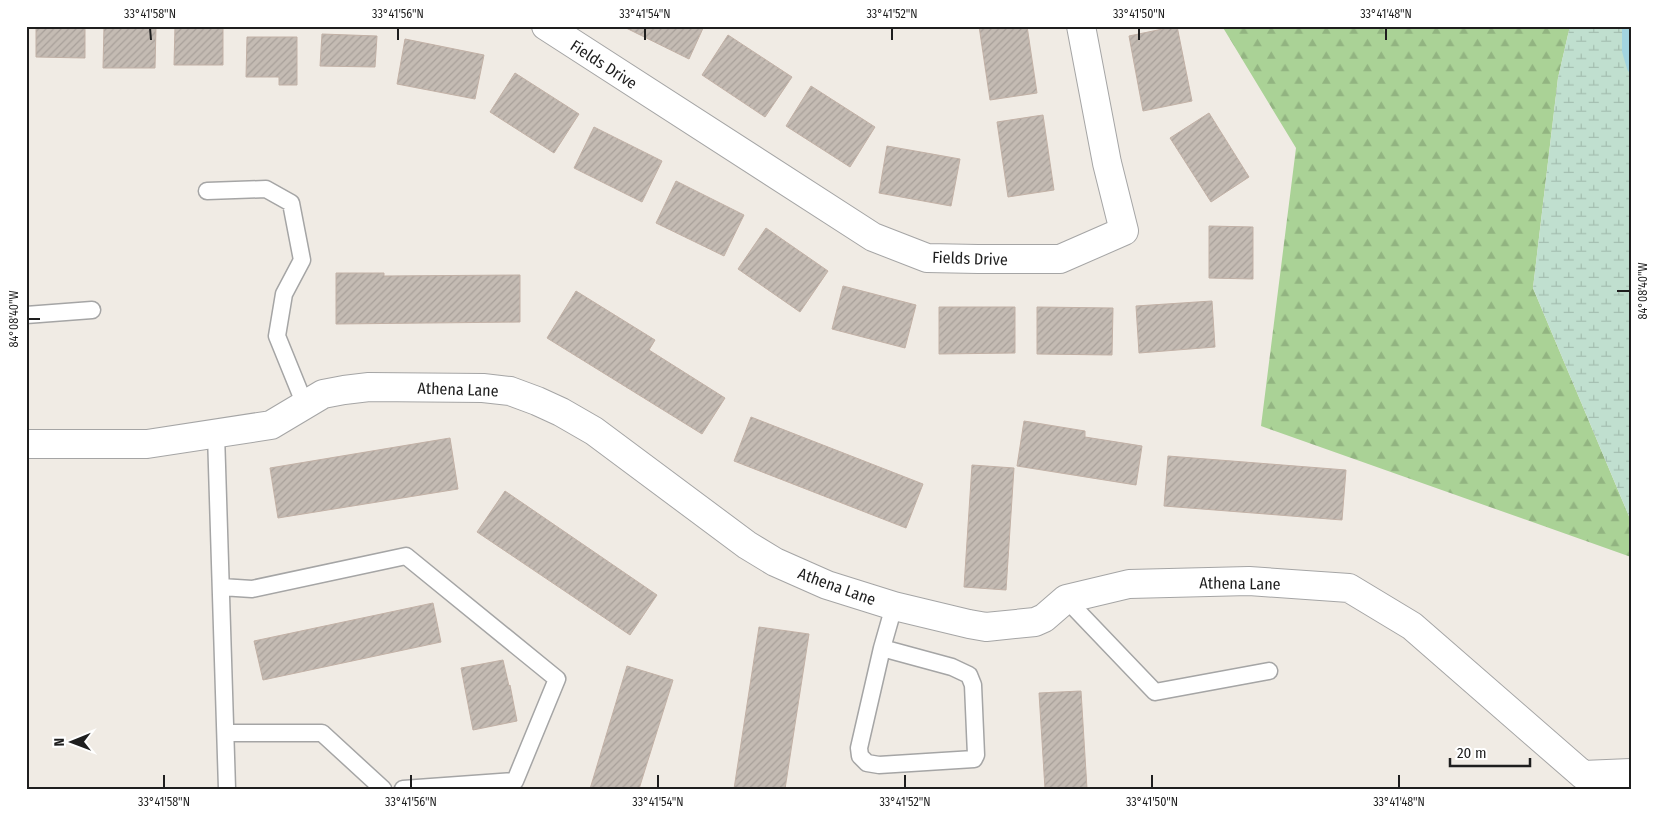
<svg xmlns="http://www.w3.org/2000/svg" width="1657" height="815" font-family="'Fira Sans Condensed',sans-serif">
  <defs>
    <pattern id="forest-firs" width="22" height="20" patternUnits="userSpaceOnUse" patternTransform="scale(1.25)"><rect width="22" height="20" fill="#aad296"/><path d="M5 1l3.5 6h-7zM16 11l3.5 6h-7z" fill="#92b481"/></pattern>
    <pattern id="wetland-marsh" width="20" height="14" patternUnits="userSpaceOnUse" patternTransform="scale(1.25)"><rect width="20" height="14" fill="#c0dfcf"/><path d="M1 5h8M5 5V1M11 12h8M15 12V8" fill="none" stroke="#a5bfb1"/></pattern>
    <pattern id="building-hatch" width="6" height="6" patternUnits="userSpaceOnUse" patternTransform="scale(1.25)"><rect width="6" height="6" fill="#c4bbb3"/><path d="M-1 1l2-2M0 6l6-6M5 7l2-2" fill="none" stroke="#a8a09a"/></pattern>
  </defs>
  <rect width="100%" height="100%" fill="#f0ebe4"/>
  <path fill="url(#forest-firs)" d="M1222 26H1570L1558 78 1533 288 1631 521V557L1261 426 1296 148Z"/>
  <path fill="url(#wetland-marsh)" d="M1570 26H1631V521L1533 288 1558 78Z"/>
  <g fill="none" stroke-linecap="round" stroke-linejoin="round">
    <path stroke="#a2d4e0" stroke-width="8" d="M1626 26V51L1631 68"/>
  </g>
  <path fill="url(#building-hatch)" stroke="#c2b1a6" d="M36 26H85V58L36 57Z
    M104 26H156L155 68H103Z
    M175 26H223V65H174Z
    M622 26H704L689 59Z
    M979 26H1027L1037 93 990 100Z
    M1177 26 1192 101 1143 111 1129 36Z
    M322 34 377 36 375 67 320 66Z
    M728 35 792 77 765 117 702 75Z
    M247 37H297V85H279V77H246Z
    M405 39 484 55 475 99 397 84Z
    M515 73 579 114 554 153 490 112Z
    M811 86 875 127 850 167 786 126Z
    M1209 113 1249 177 1211 202 1170 138Z
    M1043 115 1054 190 1008 197 997 122Z
    M594 127 662 161 642 202 574 168Z
    M887 146 960 159 951 206 879 193Z
    M676 181 744 215 724 256 656 223Z
    M1209 226 1253 227V279L1209 278Z
    M766 228 828 271 800 312 738 269Z
    M336 273H384V276L520 275V322L336 324Z
    M843 286 916 305 905 348 832 329Z
    M576 291 655 340 649 350 725 398 702 434 547 338Z
    M1212 301 1215 347 1139 353 1136 306Z
    M939 307H1015V353L939 354Z
    M1037 307 1113 308 1112 355 1037 354Z
    M751 417 923 484 906 528 734 461Z
    M1024 421 1085 431V437L1142 446 1136 485 1017 466Z
    M450 438 458 489 278 518 270 468Z
    M1168 456 1346 470 1342 520 1164 506Z
    M972 465 1014 468 1006 590 964 587Z
    M505 491 657 595 630 635 477 532Z
    M433 603 441 642 263 680 254 641Z
    M759 627 809 634 785 789H734Z
    M503 660 509 686 510 685 517 721 473 730 461 668Z
    M627 666 673 680 639 789H590Z
    M1081 691 1087 789H1045L1039 693Z"/>
  <g fill="none" stroke-linecap="round" stroke-linejoin="round">
    <defs>
      <path id="service" d="M207 191 266 189 291 203 302 260 284 294 277 336 305 405
        M26 315 92 310
        M216 434 227 789
        M221 587 252 589 406 556 557 679 515 781 403 789
        M1066 599 1155 692 1269 671
        M882 648 952 667 969 675 973 685 976 755 974 759 879 765 867 763 860 756 859 748 882 648 894 606
        M226 733H322L383 789"/>
      <path id="minor" d="M546 26 873 237 927 258 978 259H1060L1124 231 1107 163 1081 26
        M26 444H147L271 425 323 394 344 390 369 387 483 388 510 391 537 401 561 412 594 431 747 545 775 562 827 585 894 606 969 624 986 627 1035 622 1044 618 1066 599 1129 584 1249 581 1349 588 1412 626 1583 775 1631 773"/>
    </defs>
    <use href="#service" stroke="#a5a5a5" stroke-width="19"/>
    <use href="#minor" stroke="#a5a5a5" stroke-width="30"/>
    <use href="#service" stroke="#fff" stroke-width="16"/>
    <use href="#minor" stroke="#fff" stroke-width="28"/>
  </g>
  <path fill="none" stroke="#1e1e1e" stroke-width="2" d="M150 28 151 40M398 28V40M645 28V40M892 28V40M1139 28V40M1386 28V40M1617 291H1630M28 319H40M164 775V788M411 775V788M658 775V788M905 775V788M1152 775V788M1399 775V788"/>
  <g text-anchor="middle" stroke-width="5" stroke-linejoin="round" paint-order="stroke">
    <g font-size="16" fill="#1e1e1e" stroke="#fff">
      <text transform="translate(604 64) rotate(33)" y="6">Fields Drive</text>
      <text transform="translate(970 258) rotate(2)" y="6">Fields Drive</text>
      <text transform="translate(458 389) rotate(2)" y="6">Athena Lane</text>
      <text transform="translate(1240 583) rotate(1)" y="6">Athena Lane</text>
      <text transform="translate(837 586) rotate(20)" y="6">Athena Lane</text>
    </g>
  </g>
  <rect width="1657" height="815" fill="none" stroke="#ffffff" stroke-width="55"/>
  <g transform="translate(72 742) rotate(269)" stroke="#ffffff" stroke-width="4" paint-order="stroke">
  <path d="M0-4L9 19L0 12L-9 19Z" fill="#1e1e1e"/>
  <text y="-8" font-size="14" font-weight="bold" text-anchor="middle" fill="#1e1e1e">N</text>
  </g>
  <path d="M1450 758v8h80v-8" fill="none" stroke="#1e1e1e" stroke-width="2.5"/>
  <text x="1457" y="758" font-size="15" fill="#1e1e1e" stroke="#ffffff" stroke-width="4" paint-order="stroke">20 m</text>
  <rect x="28" y="28" width="1602" height="760" fill="none" stroke="#1e1e1e" stroke-width="2"/>
  <g font-size="12" text-anchor="middle" fill="#1e1e1e">
    <text x="150" y="18">33°41'58"N</text>
    <text x="398" y="18">33°41'56"N</text>
    <text x="645" y="18">33°41'54"N</text>
    <text x="892" y="18">33°41'52"N</text>
    <text x="1139" y="18">33°41'50"N</text>
    <text x="1386" y="18">33°41'48"N</text>
    <text transform="translate(1643 291) rotate(-90)" y="4">84°08'40"W</text>
    <text transform="translate(14 319) rotate(-90)" y="4">84°08'40"W</text>
    <text x="164" y="806">33°41'58"N</text>
    <text x="411" y="806">33°41'56"N</text>
    <text x="658" y="806">33°41'54"N</text>
    <text x="905" y="806">33°41'52"N</text>
    <text x="1152" y="806">33°41'50"N</text>
    <text x="1399" y="806">33°41'48"N</text>
  </g>
</svg>
